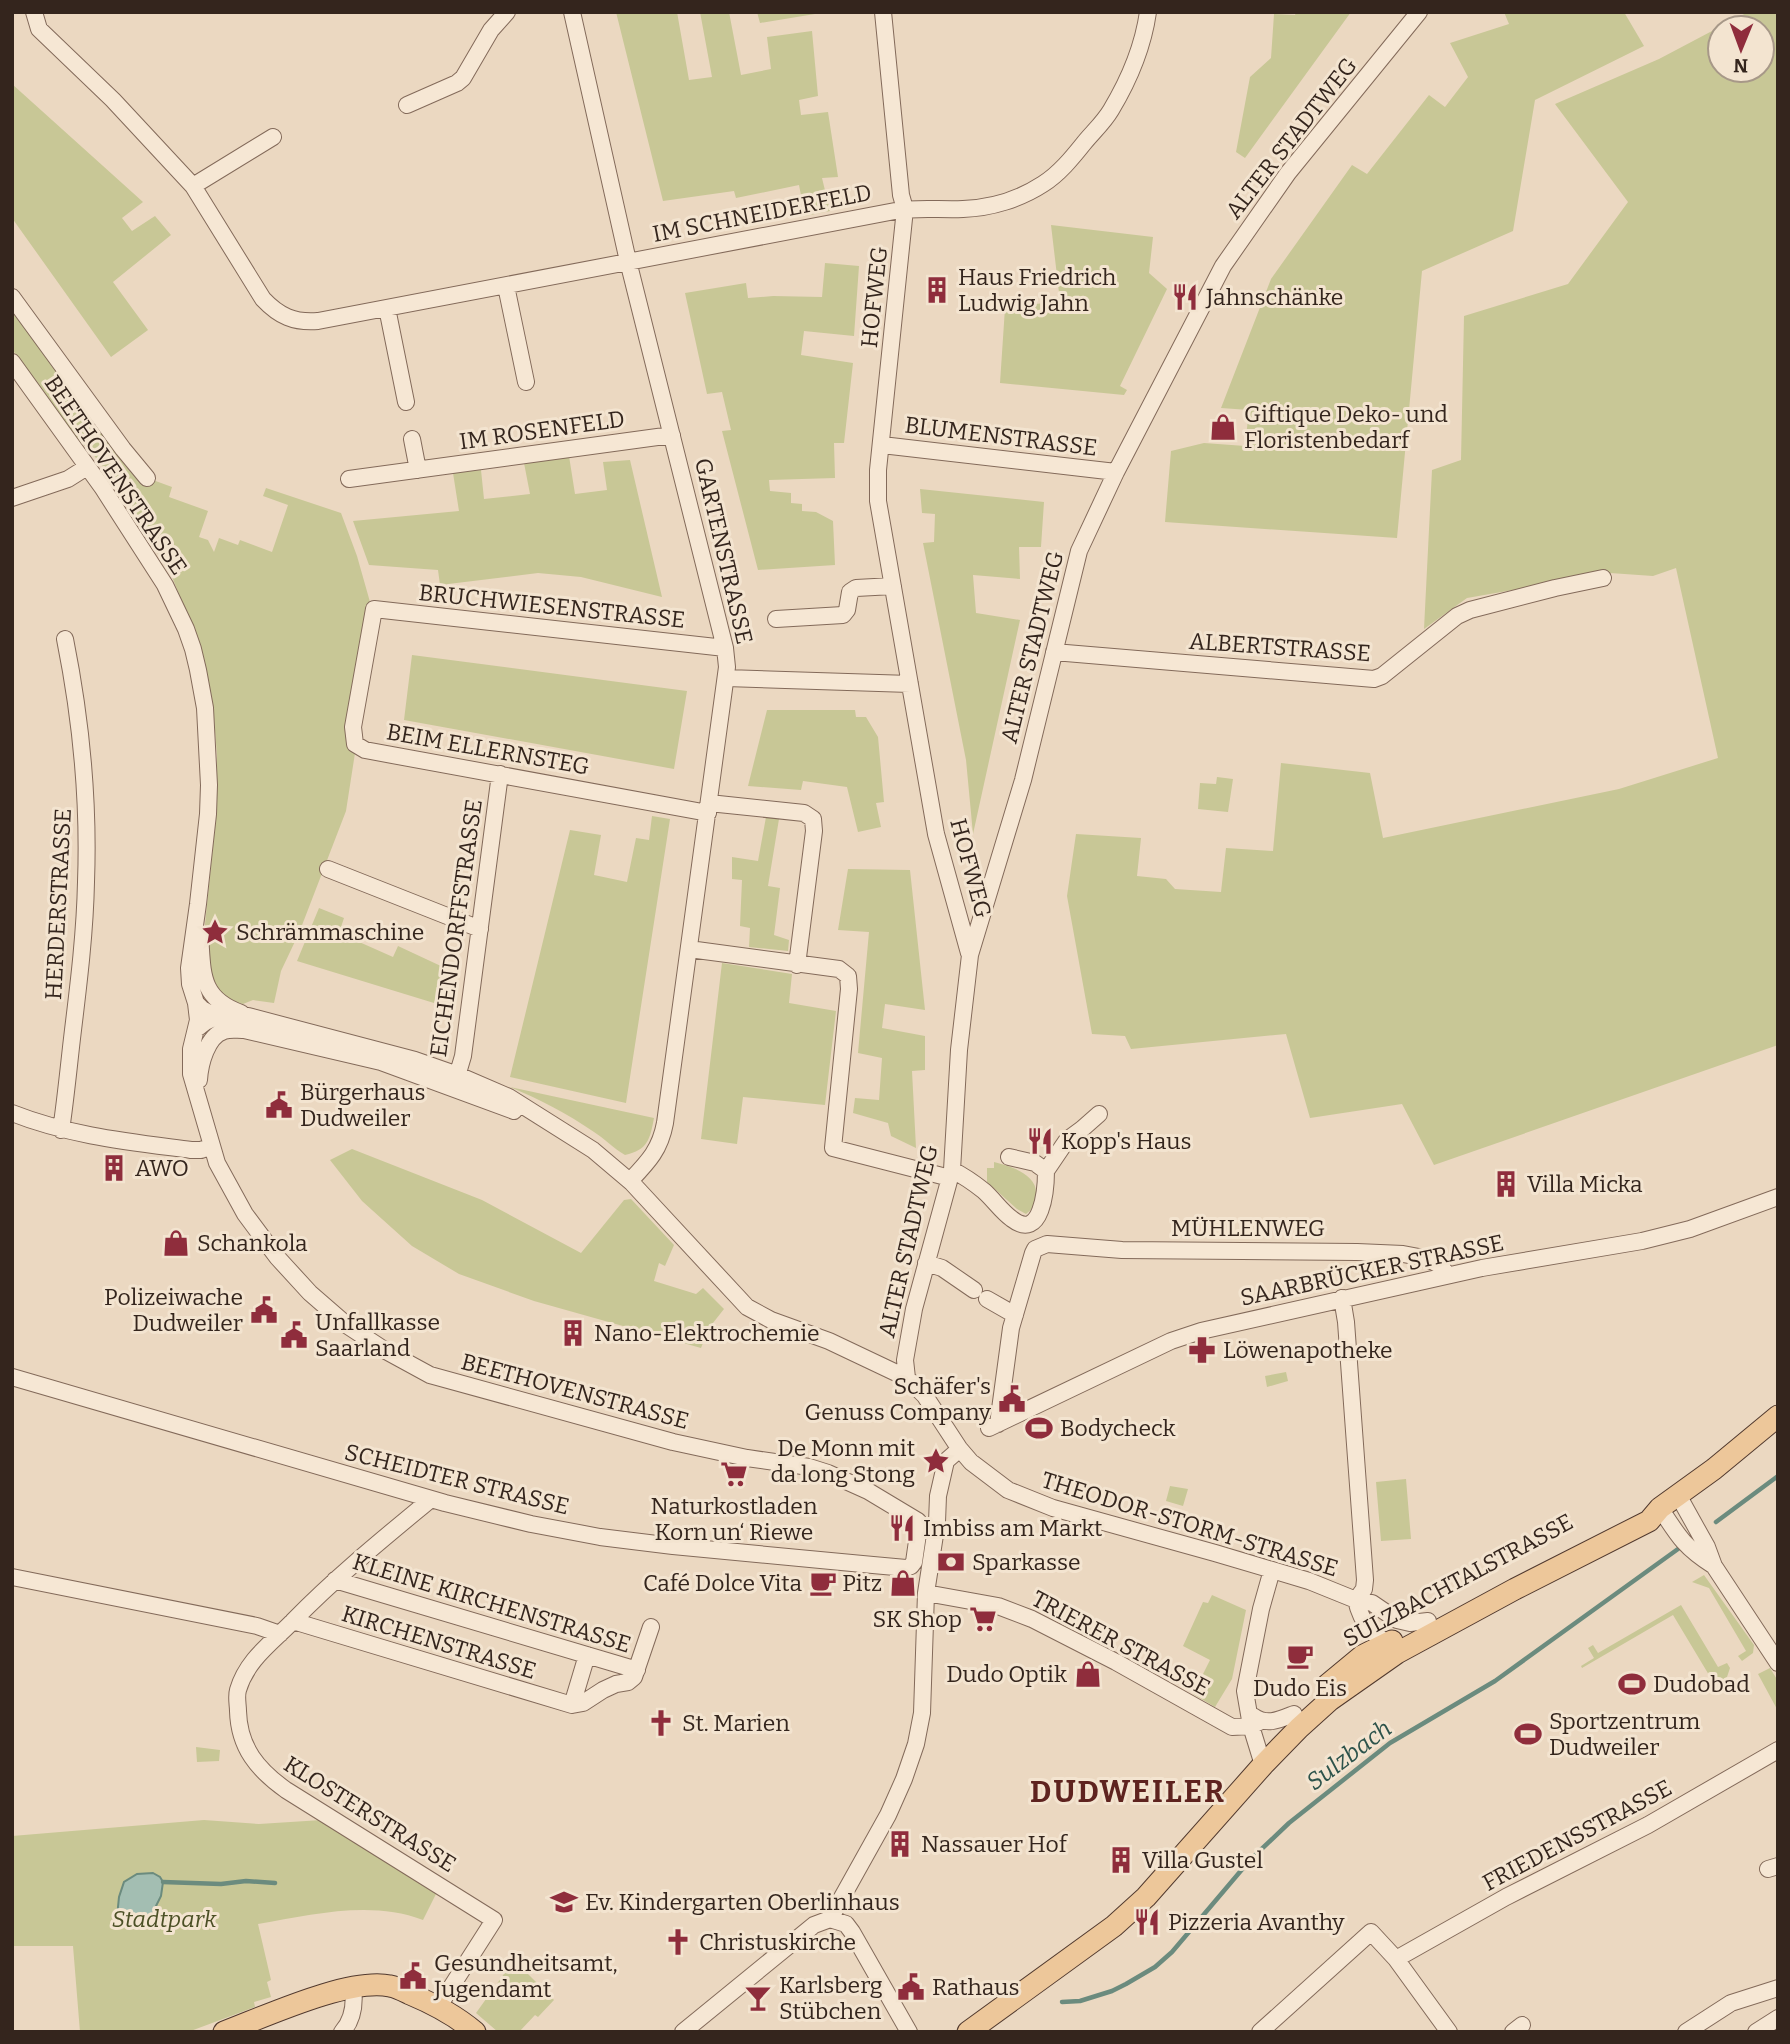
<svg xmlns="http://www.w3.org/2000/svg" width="1790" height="2044" font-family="Bitter,serif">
  <rect width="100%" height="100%" fill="#ebd8c1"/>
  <path fill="#c8c796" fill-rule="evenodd" d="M616 12H677L689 80 712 77 700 12H729L741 75 771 69 767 37 812 31 818 96 799 100 801 115 828 112 838 177 822 178 830 211 805 216 799 185 736 198 734 191 663 201Z
    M757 12H827L760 23Z
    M1296 12H1351L1245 158 1236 152 1250 77 1271 58 1274 14 1295 15Z
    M1504 12H1624L1644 46 1535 100 1513 231 1422 271 1397 538 1165 522 1171 451 1204 443 1245 446 1249 410 1221 408 1271 279 1352 165 1367 174 1429 95 1445 107 1468 77 1450 43 1509 24Z
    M1748 12H1778V1045L1434 1165 1402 1104 1310 1118 1286 1034 1131 1049 1125 1036 1092 1034 1067 896 1076 834 1141 838 1137 876 1166 879 1175 889 1221 892 1226 848 1273 851 1281 763 1370 773 1383 838 1619 789 1718 758 1676 568 1653 576 1610 573 1467 598 1424 629 1432 470 1461 460 1464 316 1568 284 1628 202 1555 104 1659 59ZM1720 28H1762V70H1720Z
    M12 84 143 202 122 218 132 231 155 216 171 235 113 282 148 330 111 357 12 218Z
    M1051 225 1153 237 1149 273 1167 289 1120 386 1127 390 1124 395 1000 383 1005 308 1060 301Z
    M825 263 859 266 854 336 804 331 801 355 853 363 844 443H834L835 478 769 480 770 491 791 493V503L802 504V511L816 512 833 521 835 565 758 570 722 431 731 430 722 392 707 394 685 293 746 283 748 298 773 296 822 297Z
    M12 309 131 472 172 487 169 497 208 511 199 537 208 540 214 552 219 538 238 545 240 540 272 552 288 505 263 496 266 488 341 513 357 556 370 602 347 729 355 753 346 811 299 933 281 971 274 1003 253 1000 243 1004 233 1002 213 986 205 943V924L216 816 217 755 213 706 200 648 171 574 130 511 120 489 89 449 76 439 12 349Z
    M569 456 575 494 607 490 603 462 630 460 662 597 581 577 538 573 440 585 438 570 369 565 353 521 459 511 453 473 481 470 484 499 530 494 524 463Z
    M920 489 1044 502 1041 547H1019L1020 579 973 575 976 613 1020 620 973 834 966 760 923 543 934 542 935 514 922 513Z
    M412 655 687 691 674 769 404 720Z
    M767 710H855L856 717H866L878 737 884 802 876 803 881 827 858 832 847 787 803 781 801 790 748 786Z
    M1217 777 1233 779 1228 812 1198 809 1200 783 1216 784Z
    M652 816 670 819 626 1103 510 1077 570 830 601 835 594 875 627 882 636 838 649 840Z
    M766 817 779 819 768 886 780 888 774 935 789 940 788 951 749 947 750 928 740 926 742 880 732 879V857L758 861Z
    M848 869 910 870 925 1010 885 1004 882 1028 925 1036V1070L912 1071 916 1148 891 1136 888 1123 853 1113 855 1098 879 1100 882 1058 858 1053 869 932 838 930Z
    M319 908 344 918 339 933 393 957 398 946 443 967 434 1003 297 961Z
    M722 963 792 974 789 1003 836 1011 825 1105 743 1097 737 1144 701 1139Z
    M510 1087 654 1118C650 1139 648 1150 625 1155 613 1148 605 1139 594 1132 568 1114 539 1099 510 1087Z
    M352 1149 482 1200 581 1253 624 1200 631 1199 674 1245 665 1266 659 1263 654 1281 696 1294 703 1288 724 1309 709 1328 701 1348 534 1301 459 1274 412 1246 362 1201 330 1160Z
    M994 1162C1010 1166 1038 1174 1036 1195 1036 1203 1032 1210 1026 1214L1017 1209 987 1182V1168H994Z
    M1286 1372 1288 1381 1267 1387 1265 1376Z
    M1406 1479 1411 1539 1381 1541 1376 1482Z
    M1170 1486 1188 1489 1183 1506 1166 1501Z
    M1704 1575 1754 1645 1753 1653 1742 1661 1738 1656 1746 1651 1709 1588 1692 1582Z
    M1212 1595 1246 1610 1232 1679 1215 1707 1193 1694 1210 1660 1183 1646 1203 1602 1208 1603Z
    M1681 1605 1718 1667 1727 1663 1730 1668 1727 1677 1715 1685 1673 1615 1582 1668 1581 1666 1594 1658 1588 1648 1593 1645 1598 1653Z
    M1770 1668 1778 1681V1711L1758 1674Z
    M196 1747 220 1750 219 1761 197 1762Z
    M204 1820 259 1824 322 1820 436 1894 423 1920C370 1900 312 1915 258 1924L271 1980 267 1982 271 1997 254 2002 255 2007 188 2032H80L73 1946H12V1836Z
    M514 1960 554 2000 538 2017 535 2015 519 2032H498L476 2013Z"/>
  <path fill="#a3beb2" stroke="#6b8b7e" stroke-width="2" d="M153 1873 160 1877 163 1882 161 1896 150 1918 136 1921 117 1917 119 1897 124 1882 137 1874Z"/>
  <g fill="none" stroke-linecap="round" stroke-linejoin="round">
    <path stroke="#6b8b7e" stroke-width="4.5" d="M1716 1522 1778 1476
      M163 1882 221 1884 246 1881 275 1883
      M1062 2002 1080 2001 1112 1991 1126 1984 1155 1967 1172 1952 1250 1860 1289 1823 1390 1743 1495 1681 1678 1549"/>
    <defs>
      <path id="minor" d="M34 12 39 29 113 100 193 186 263 299C279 316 294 323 318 321 510 285 702 248 895 211 917 207 940 210 963 209 991 208 1020 199 1043 184 1059 174 1072 158 1084 143 1093 132 1104 122 1111 110 1129 80 1143 47 1148 12
        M572 12 628 261 725 648 727 667 665 1123C660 1150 648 1162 630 1181
        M883 12 901 195 905 209 878 470V501L936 834 969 953
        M407 105 457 83 463 78 491 30 507 12
        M193 186 273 137
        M506 286 526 382
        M12 297 123 449 147 478
        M387 308 406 402
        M12 362 102 487 165 585 186 629 193 649 198 670 205 708 209 785 208 814 198 904 189 968 190 984 196 1003 202 1009 216 1017 244 1030 381 1062 514 1111
        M412 439 418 470
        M882 445 1116 472
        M349 479 672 435
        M12 498 68 479 87 467
        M776 619 843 615 847 610 850 592 856 588 893 586
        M1054 652 1374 679 1382 676 1457 616 1470 610 1555 588 1603 578
        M726 678 910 684
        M709 803 804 813 813 819 814 831 797 965
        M708 813 365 750 355 744 353 727 374 609 725 648
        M328 869 480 929
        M200 935C203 972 199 998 241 1013
        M689 949 839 969 848 976 849 989 833 1148 950 1178
        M198 1028C212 1015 230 1012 248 1016L415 1060 458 1075 509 1097 593 1150 632 1183 747 1307 771 1320 829 1341 907 1378 925 1396 959 1448 971 1462 1008 1490 1053 1508 1215 1553 1309 1581 1356 1600 1372 1603 1397 1620 1410 1623 1428 1621
        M199 1080C200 1064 207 1036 224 1031 230 1029 236 1030 242 1030
        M455 1083 463 1056 500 774
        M12 1113C70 1136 131 1142 191 1150H201L212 1146
        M61 1130C66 1097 69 1063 73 1030 79 981 85 931 86 882 89 801 81 719 65 639
        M952 1170C964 1176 974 1183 984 1191 994 1200 1001 1211 1012 1219 1042 1242 1046 1189 1046 1171L1035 1163 1009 1157
        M1046 1171 1067 1140 1082 1129 1099 1114
        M926 1263 942 1268 974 1290
        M1342 1298 1346 1322 1365 1580 1364 1589 1356 1600
        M987 1299 1015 1315
        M12 1377 445 1503 531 1524 600 1537 673 1546 873 1565 906 1568 911 1566 914 1562 919 1527 918 1521 868 1491 828 1473 809 1467 747 1458 673 1442 430 1375 386 1351 348 1326 310 1293 277 1257 245 1214 217 1163 191 1074V1049L198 1020 196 1003
        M907 1378 905 1360 914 1309 952 1170 959 1050 970 955 1023 780 1079 551 1116 472 1223 266 1288 173 1419 12
        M998 1424 1011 1328 1033 1253 1035 1249 1047 1244 1122 1250 1357 1252 1403 1254 1419 1257 1434 1262 1441 1266 1447 1275
        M989 1428 1171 1341 1201 1331 1482 1268 1642 1241 1690 1229 1778 1197
        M1678 1495 1707 1547 1714 1566 1778 1663
        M431 1499C384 1538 337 1576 294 1620 273 1642 247 1659 238 1690 236 1697 238 1705 238 1711 239 1748 258 1770 286 1790L494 1920 439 2006
        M1660 1508C1678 1536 1685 1548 1714 1566
        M12 1577 257 1626 280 1634
        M335 1580 637 1670
        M926 1593 998 1606 1032 1619 1116 1662 1232 1727 1251 1726 1261 1721
        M1356 1600C1361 1622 1373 1638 1395 1646
        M293 1621 572 1705 583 1703 603 1690 616 1684 628 1682 634 1677 651 1627
        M572 1705 587 1655
        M1253 1716C1267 1726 1279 1720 1294 1714
        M1263 1765 1251 1726 1245 1691 1261 1609 1272 1570
        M1768 1869 1778 1866
        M830 1919 846 1924 852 1932 909 2032
        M1396 1959 1506 1897 1648 1825 1778 1750
        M342 2032C354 2019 355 2003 353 1987
        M683 2032 814 1925 830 1919 888 1815 904 1779 916 1744 922 1713 926 1593 937 1522 938 1496 946 1461 954 1454
        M1260 2032 1371 1932 1396 1959 1449 2032
        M1513 2032 1522 2025
        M1686 2032 1731 2003 1778 1988
        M1756 2032 1778 2018"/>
      <path id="major" d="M1327 1685 1362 1656 1392 1641
        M224 2032C264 2017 350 1977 390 1986 397 1987 404 1991 410 1994 434 2004 455 2015 475 2032
        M968 2032 1114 1926 1146 1897 1263 1765 1299 1728 1330 1700 1397 1653 1515 1589 1649 1521 1660 1508 1714 1469 1778 1416"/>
    </defs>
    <use href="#minor" stroke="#836a5a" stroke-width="18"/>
    <use href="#major" stroke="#51392e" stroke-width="23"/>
    <use href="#minor" stroke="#f6e7d4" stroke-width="16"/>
    <use href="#major" stroke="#edc79a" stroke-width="21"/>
  </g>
  <defs>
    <symbol id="building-bare" viewBox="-9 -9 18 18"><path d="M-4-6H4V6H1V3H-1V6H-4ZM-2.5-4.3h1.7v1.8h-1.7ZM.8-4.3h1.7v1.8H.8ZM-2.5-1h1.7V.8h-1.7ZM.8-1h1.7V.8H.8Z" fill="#8f2d3c" stroke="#f3e4d0" stroke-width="2.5" paint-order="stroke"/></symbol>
    <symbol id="restaurant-bare" viewBox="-9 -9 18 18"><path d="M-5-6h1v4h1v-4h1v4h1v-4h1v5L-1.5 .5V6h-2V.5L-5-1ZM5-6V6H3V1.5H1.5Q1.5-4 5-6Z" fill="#8f2d3c" stroke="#f3e4d0" stroke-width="2.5" paint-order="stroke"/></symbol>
    <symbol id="shop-bare" viewBox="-9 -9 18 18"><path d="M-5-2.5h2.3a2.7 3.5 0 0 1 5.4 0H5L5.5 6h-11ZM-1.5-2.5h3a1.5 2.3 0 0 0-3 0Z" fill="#8f2d3c" stroke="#f3e4d0" stroke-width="2.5" paint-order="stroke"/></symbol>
    <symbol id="sight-bare" viewBox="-9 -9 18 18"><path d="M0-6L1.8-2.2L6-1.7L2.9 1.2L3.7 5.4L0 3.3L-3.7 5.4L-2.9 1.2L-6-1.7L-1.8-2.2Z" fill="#8f2d3c" stroke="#f3e4d0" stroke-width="2.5" paint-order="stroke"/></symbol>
    <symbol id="civic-bare" viewBox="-9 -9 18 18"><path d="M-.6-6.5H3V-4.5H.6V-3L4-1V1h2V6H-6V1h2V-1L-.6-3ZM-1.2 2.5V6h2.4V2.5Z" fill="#8f2d3c" stroke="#f3e4d0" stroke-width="2.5" paint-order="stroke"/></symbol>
    <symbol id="pharmacy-bare" viewBox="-9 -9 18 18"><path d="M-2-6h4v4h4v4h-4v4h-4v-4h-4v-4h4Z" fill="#8f2d3c" stroke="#f3e4d0" stroke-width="2.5" paint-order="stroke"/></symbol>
    <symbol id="stadium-bare" viewBox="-9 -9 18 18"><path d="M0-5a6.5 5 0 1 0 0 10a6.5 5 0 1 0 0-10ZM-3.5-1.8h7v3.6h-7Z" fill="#8f2d3c" stroke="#f3e4d0" stroke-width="2.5" paint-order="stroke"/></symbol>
    <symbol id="supermarket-bare" viewBox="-9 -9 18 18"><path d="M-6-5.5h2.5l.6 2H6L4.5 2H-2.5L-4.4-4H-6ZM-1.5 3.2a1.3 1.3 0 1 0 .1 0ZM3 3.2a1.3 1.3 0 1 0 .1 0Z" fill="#8f2d3c" stroke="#f3e4d0" stroke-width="2.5" paint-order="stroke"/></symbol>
    <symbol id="bank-bare" viewBox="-9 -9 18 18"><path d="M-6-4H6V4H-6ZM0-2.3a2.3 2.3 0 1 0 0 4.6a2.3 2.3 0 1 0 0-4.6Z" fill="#8f2d3c" stroke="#f3e4d0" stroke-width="2.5" paint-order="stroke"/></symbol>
    <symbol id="cafe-bare" viewBox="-9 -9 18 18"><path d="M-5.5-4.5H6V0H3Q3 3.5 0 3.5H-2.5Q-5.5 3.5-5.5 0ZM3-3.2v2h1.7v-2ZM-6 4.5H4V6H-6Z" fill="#8f2d3c" stroke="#f3e4d0" stroke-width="2.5" paint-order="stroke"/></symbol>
    <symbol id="church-bare" viewBox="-9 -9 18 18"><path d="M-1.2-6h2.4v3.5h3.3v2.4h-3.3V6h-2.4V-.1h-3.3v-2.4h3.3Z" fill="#8f2d3c" stroke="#f3e4d0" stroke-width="2.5" paint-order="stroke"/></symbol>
    <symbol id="school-bare" viewBox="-9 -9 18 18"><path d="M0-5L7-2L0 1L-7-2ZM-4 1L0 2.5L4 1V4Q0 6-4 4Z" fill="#8f2d3c" stroke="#f3e4d0" stroke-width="2.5" paint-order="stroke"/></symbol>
    <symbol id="bar-bare" viewBox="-9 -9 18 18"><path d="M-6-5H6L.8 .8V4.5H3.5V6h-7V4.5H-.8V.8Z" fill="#8f2d3c" stroke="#f3e4d0" stroke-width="2.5" paint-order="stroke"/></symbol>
  </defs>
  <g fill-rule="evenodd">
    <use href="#building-bare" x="918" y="271" width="38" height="38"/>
    <use href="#restaurant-bare" x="1166" y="278" width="38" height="38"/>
    <use href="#shop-bare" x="1204" y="408" width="38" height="38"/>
    <use href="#sight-bare" x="196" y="913" width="38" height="38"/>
    <use href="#civic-bare" x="260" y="1086" width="38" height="38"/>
    <use href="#restaurant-bare" x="1021" y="1122" width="38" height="38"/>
    <use href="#building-bare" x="95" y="1149" width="38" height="38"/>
    <use href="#building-bare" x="1487" y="1165" width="38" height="38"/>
    <use href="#shop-bare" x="157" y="1224" width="38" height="38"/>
    <use href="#civic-bare" x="245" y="1291" width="38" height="38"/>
    <use href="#building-bare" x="554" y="1314" width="38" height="38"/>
    <use href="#civic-bare" x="275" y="1316" width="38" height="38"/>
    <use href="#pharmacy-bare" x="1183" y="1331" width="38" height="38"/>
    <use href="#civic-bare" x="993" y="1380" width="38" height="38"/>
    <use href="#stadium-bare" x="1020" y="1409" width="38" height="38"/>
    <use href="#sight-bare" x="917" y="1442" width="38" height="38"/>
    <use href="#supermarket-bare" x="715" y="1455" width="38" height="38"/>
    <use href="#restaurant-bare" x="883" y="1509" width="38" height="38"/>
    <use href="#bank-bare" x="932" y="1543" width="38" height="38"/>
    <use href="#cafe-bare" x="804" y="1564" width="38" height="38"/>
    <use href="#shop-bare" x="884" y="1564" width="38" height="38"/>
    <use href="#supermarket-bare" x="964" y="1600" width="38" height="38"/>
    <use href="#cafe-bare" x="1281" y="1637" width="38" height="38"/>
    <use href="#shop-bare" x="1069" y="1655" width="38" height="38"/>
    <use href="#stadium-bare" x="1613" y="1665" width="38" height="38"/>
    <use href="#church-bare" x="642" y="1704" width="38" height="38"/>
    <use href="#stadium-bare" x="1509" y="1715" width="38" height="38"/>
    <use href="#building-bare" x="881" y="1825" width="38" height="38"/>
    <use href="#building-bare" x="1102" y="1841" width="38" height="38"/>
    <use href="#school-bare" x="545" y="1883" width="38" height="38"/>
    <use href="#restaurant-bare" x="1128" y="1903" width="38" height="38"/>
    <use href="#church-bare" x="659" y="1923" width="38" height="38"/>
    <use href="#civic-bare" x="394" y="1957" width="38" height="38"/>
    <use href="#civic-bare" x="892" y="1968" width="38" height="38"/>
    <use href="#bar-bare" x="739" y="1979" width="38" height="38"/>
  </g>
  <g text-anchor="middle" stroke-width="6" stroke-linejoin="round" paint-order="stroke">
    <g font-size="23" fill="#34251d" stroke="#f3e4d0">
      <text transform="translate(1291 138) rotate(-52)" y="8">ALTER STADTWEG</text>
      <text transform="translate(762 213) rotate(-11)" y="8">IM SCHNEIDERFELD</text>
      <text transform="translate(874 297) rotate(-84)" y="8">HOFWEG</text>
      <text transform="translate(542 430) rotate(-8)" y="8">IM ROSENFELD</text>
      <text transform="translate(1001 436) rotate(7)" y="8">BLUMENSTRASSE</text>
      <text transform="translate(116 475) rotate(56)" y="8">BEETHOVENSTRASSE</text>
      <text transform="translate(724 551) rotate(77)" y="8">GARTENSTRASSE</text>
      <text transform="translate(552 606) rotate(6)" y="8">BRUCHWIESENSTRASSE</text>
      <text transform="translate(1032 647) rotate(-76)" y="8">ALTER STADTWEG</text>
      <text transform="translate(1280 647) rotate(4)" y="8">ALBERTSTRASSE</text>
      <text transform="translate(488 749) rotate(10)" y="8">BEIM ELLERNSTEG</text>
      <text transform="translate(971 868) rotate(75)" y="8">HOFWEG</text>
      <text transform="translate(58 904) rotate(-87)" y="8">HERDERSTRASSE</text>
      <text transform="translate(456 928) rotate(-82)" y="8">EICHENDORFFSTRASSE</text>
      <text x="1248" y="1236">MÜHLENWEG</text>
      <text transform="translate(908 1241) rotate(-77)" y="8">ALTER STADTWEG</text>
      <text transform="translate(1372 1270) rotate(-12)" y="8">SAARBRÜCKER STRASSE</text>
      <text transform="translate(575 1391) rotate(15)" y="8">BEETHOVENSTRASSE</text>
      <text transform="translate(457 1479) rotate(14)" y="8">SCHEIDTER STRASSE</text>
      <text transform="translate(1190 1524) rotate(17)" y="8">THEODOR-STORM-STRASSE</text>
      <text transform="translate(1458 1580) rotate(-28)" y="8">SULZBACHTALSTRASSE</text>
      <text transform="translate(492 1603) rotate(17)" y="8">KLEINE KIRCHENSTRASSE</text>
      <text transform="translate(439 1642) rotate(17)" y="8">KIRCHENSTRASSE</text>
      <text transform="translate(1121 1643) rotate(28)" y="8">TRIERER STRASSE</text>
      <text transform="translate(370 1814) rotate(32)" y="8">KLOSTERSTRASSE</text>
      <text transform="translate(1577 1835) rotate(-28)" y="8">FRIEDENSSTRASSE</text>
    </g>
    <g font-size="23" fill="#34251d" stroke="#f3e4d0" text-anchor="start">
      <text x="958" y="285">Haus Friedrich<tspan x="958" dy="26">Ludwig Jahn</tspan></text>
      <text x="1206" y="305">Jahnschänke</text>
      <text x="1244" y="422">Giftique Deko- und<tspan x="1244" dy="26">Floristenbedarf</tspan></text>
      <text x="236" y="940">Schrämmaschine</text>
      <text x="300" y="1100">Bürgerhaus<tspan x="300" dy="26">Dudweiler</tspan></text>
      <text x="1061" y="1149">Kopp's Haus</text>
      <text x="135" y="1176">AWO</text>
      <text x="1527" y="1192">Villa Micka</text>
      <text x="197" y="1251">Schankola</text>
      <text x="243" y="1305" text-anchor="end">Polizeiwache<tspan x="243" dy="26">Dudweiler</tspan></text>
      <text x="315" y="1330">Unfallkasse<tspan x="315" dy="26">Saarland</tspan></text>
      <text x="594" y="1341">Nano-Elektrochemie</text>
      <text x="1223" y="1358">Löwenapotheke</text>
      <text x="991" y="1394" text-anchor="end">Schäfer's<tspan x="991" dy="26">Genuss Company</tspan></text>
      <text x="1060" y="1436">Bodycheck</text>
      <text x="915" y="1456" text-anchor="end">De Monn mit<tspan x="915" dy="26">da long Stong</tspan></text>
      <text x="734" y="1514" text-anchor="middle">Naturkostladen<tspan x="734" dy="26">Korn un‘ Riewe</tspan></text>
      <text x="923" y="1536">Imbiss am Markt</text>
      <text x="972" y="1570">Sparkasse</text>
      <text x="802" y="1591" text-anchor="end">Café Dolce Vita</text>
      <text x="882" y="1591" text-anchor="end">Pitz</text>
      <text x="962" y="1627" text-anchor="end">SK Shop</text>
      <text x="1067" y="1682" text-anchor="end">Dudo Optik</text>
      <text x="1653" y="1692">Dudobad</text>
      <text x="1300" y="1696" text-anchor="middle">Dudo Eis</text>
      <text x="1549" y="1729">Sportzentrum<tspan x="1549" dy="26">Dudweiler</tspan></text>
      <text x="682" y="1731">St. Marien</text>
      <text x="921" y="1852">Nassauer Hof</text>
      <text x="1142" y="1868">Villa Gustel</text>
      <text x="585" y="1910">Ev. Kindergarten Oberlinhaus</text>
      <text x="1168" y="1930">Pizzeria Avanthy</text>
      <text x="699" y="1950">Christuskirche</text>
      <text x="434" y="1971">Gesundheitsamt,<tspan x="434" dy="26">Jugendamt</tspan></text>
      <text x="779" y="1993">Karlsberg<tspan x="779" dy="26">Stübchen</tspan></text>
      <text x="932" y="1995">Rathaus</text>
    </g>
    <g font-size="23" font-style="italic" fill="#4b4f25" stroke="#f3e4d0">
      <text x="164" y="1927">Stadtpark</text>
    </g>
    <g font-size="24" font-style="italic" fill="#2d534b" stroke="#f3e4d0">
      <text transform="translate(1349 1755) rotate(-37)" y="8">Sulzbach</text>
    </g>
    <g font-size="30" font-weight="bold" letter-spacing="2" fill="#5e231f" stroke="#f3e4d0">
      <text x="1128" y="1802">DUDWEILER</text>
    </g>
  </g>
  <rect width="1790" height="2044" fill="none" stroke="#34251d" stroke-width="28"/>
  <g transform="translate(1741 49) rotate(181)"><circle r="33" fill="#f3e4d0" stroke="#a79888" stroke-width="2"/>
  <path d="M0-5L12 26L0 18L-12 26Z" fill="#8f2d3c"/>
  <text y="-10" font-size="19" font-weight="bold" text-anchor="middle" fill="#34251d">N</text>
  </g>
</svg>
